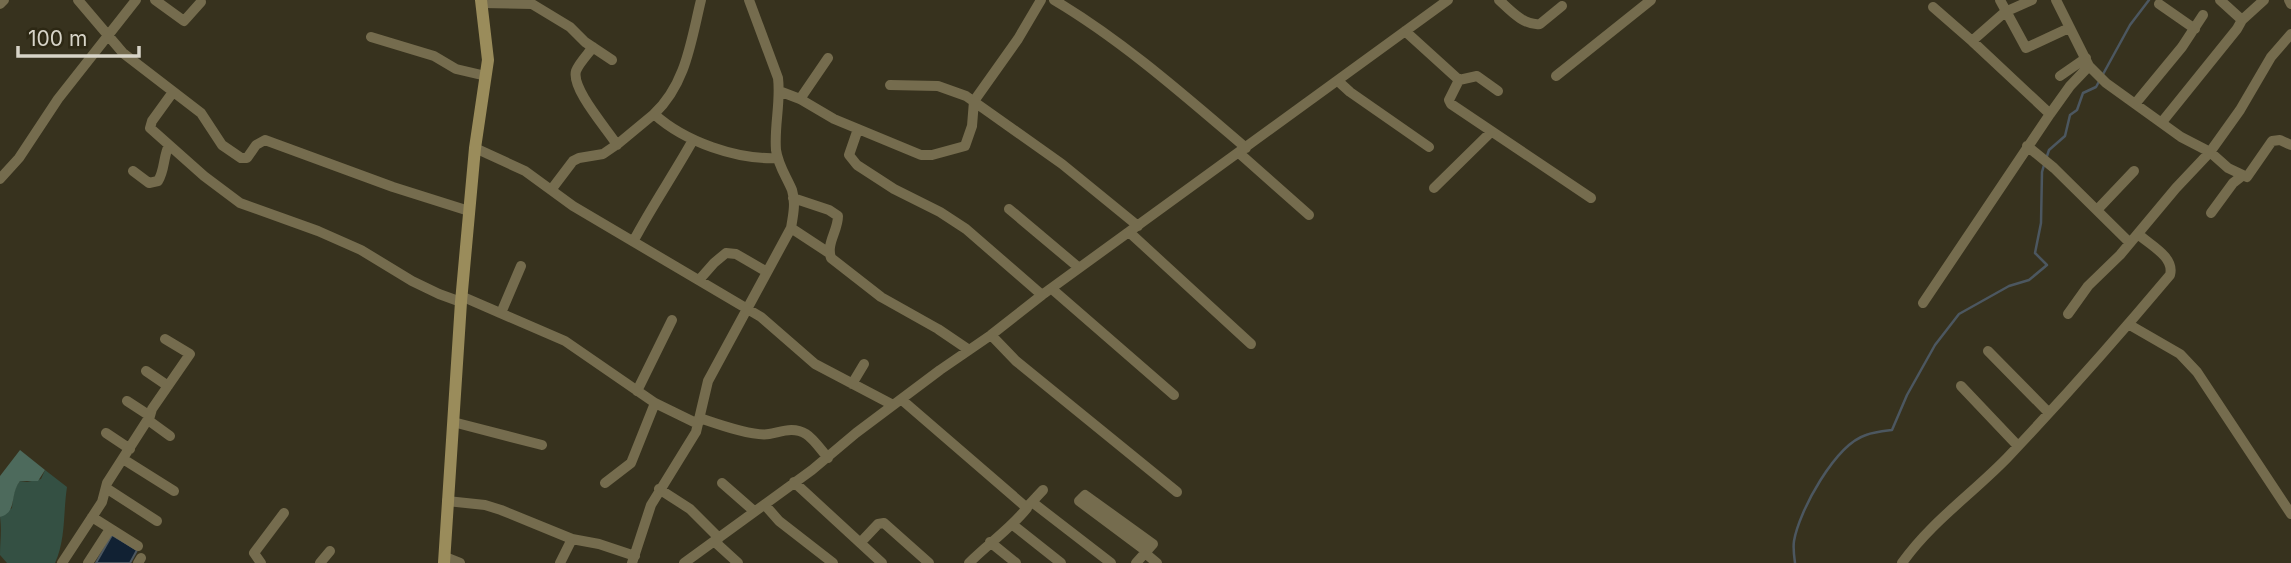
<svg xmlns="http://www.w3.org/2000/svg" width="2291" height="563" font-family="Inter,sans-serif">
  <rect width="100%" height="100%" fill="#37321e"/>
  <path fill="#345043" d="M45 470 67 487C63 513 66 539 55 563H7L0 555C0 541 2 531 0 517L12 508C13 498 13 489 20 481L27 482 41 479Z"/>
  <path fill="#4d6a5c" d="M20 450 45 470 38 481H20C9 495 18 512 0 517V476Z"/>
  <path fill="#112133" stroke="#4c5760" stroke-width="2" d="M112 535 137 550 130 563H96Z"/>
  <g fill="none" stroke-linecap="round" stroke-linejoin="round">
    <path stroke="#4c5760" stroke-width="2.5" d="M2046 159 2049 150 2065 136 2070 115 2077 110 2083 93 2096 87 2130 25 2149 0
      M1795 563C1794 556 1793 548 1794 541 1799 511 1835 445 1866 435 1874 432 1884 431 1892 430L1907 395 1935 345 1959 314 2009 286 2029 280 2047 265 2035 253 2041 223 2042 172 2044 165"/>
    <path stroke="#756c4e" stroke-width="10" d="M78 0 123 53 201 113 222 145 241 158H247L256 145 265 140 393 187 469 211
      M155 0 184 21 201 2
      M1054 0C1123 41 1185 96 1246 148
      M1499 0C1510 10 1524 26 1540 24L1562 6
      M2000 0 2026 48 2069 28
      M2056 0 2089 66 2106 83 2181 137 2210 152 2228 168 2247 177 2272 141 2280 140 2291 145
      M2220 0 2242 20
      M2289 0 2291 4
      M482 3 532 4 570 27 585 42 612 60
      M0 4 4 0
      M2159 4 2195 29
      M1933 7 1972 41 2050 114
      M1405 31 1459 80 1449 100 1451 104 1591 198
      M371 37 434 56 456 69 486 76
      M1972 41 2005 12 2032 0
      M593 47C588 54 579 63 576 71 571 89 608 130 617 145
      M1556 76 1651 0
      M2060 76 2086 58
      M1459 80 1477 76 1498 91
      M1338 81 1350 92 1429 147
      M890 85 938 86 966 96 1062 164 1138 226
      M779 91 800 99 834 119 921 155H932L965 146 972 126 974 101 1018 39 1041 0
      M173 92 152 121 150 128 204 176 240 203 318 231 361 250 412 281 439 294 461 302
      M800 99 828 58
      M2135 104 2182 47 2203 15
      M654 114C686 84 691 41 701 0
      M2162 122 2237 29 2242 20 2264 0
      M2027 146 2054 168 2130 243
      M475 148 525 171 573 206 761 317 815 364 893 405
      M1239 153 1309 215
      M133 171 149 183 158 181C165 170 163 157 169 145
      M0 179 19 158 58 99 136 0
      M1434 188 1491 132
      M551 190 573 161 579 158 603 154 619 143 654 114C685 142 737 160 778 158
      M793 198 829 210 838 216C838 231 826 243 831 258L881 297 938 329 969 350
      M1009 209 1078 267
      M2097 210 2134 171
      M2211 213 2233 183 2242 176
      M791 228 829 253
      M1129 232 1251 344
      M634 240C652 206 674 174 693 140
      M699 280 714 263 726 253 736 254 767 272
      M1052 289 1174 395
      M1042 295 1448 0
      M461 296 565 341 655 403 698 424
      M1923 303 2050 114 2070 86 2089 66
      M501 313 521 266
      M2068 314 2088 286 2120 255 2176 188 2210 152 2240 110 2271 57 2291 34
      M2128 324 2180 354 2197 372 2291 514
      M991 335 1016 361 1177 492
      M1988 351 2049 413
      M146 371 168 386
      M852 384 864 364
      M1961 386 2017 445
      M637 391 672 320
      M902 400 1027 508C1010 529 988 544 969 563
      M127 401 150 416
      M700 418C715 423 753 437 769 434 781 432 793 426 806 434 814 439 821 450 828 458
      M148 420 170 436
      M453 422 542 445
      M106 433 130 449
      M123 459 174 491
      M794 482 882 563
      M605 483 631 463 655 403
      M722 483 754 511
      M106 488 157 521
      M659 489 690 509 719 538
      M447 501 485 505 501 510 572 539 599 544 635 556
      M1032 502 1111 563
      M765 505 779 521 833 563
      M1029 505 1043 490
      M92 517 138 546
      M1013 525 1061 563
      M715 542 738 563
      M861 542 878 524 884 523 929 563
      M990 542 1016 563
      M1145 553 1157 563
      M445 557 460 563
      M62 563 102 502 107 483 150 416 152 409 190 354 165 339
      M88 563 110 529
      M138 563 141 558
      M261 563 254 553 284 513
      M320 563 330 551
      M560 563 572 539
      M632 563 651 505 696 432 708 381 791 228C793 216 796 203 792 190 786 176 778 165 776 150 774 126 781 102 778 78L749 0
      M684 563 812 470 856 433 940 370 991 335 1042 295 966 229 940 212 894 189 857 165 849 155 858 129
      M1136 563 1153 544 1085 495 1079 501 1146 551
      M1902 563C1931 522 1972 494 2007 458 2063 399 2117 338 2170 275 2175 257 2150 245 2138 234"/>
    <path stroke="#9a8c5b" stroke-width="12" d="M444 563 461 302 475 148 488 60 481 0"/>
  </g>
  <path d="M18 46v10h121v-10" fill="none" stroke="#d7d4c8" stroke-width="3.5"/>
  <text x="28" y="46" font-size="21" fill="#d7d4c8" stroke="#2d2814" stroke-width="5" paint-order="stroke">100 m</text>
</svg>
